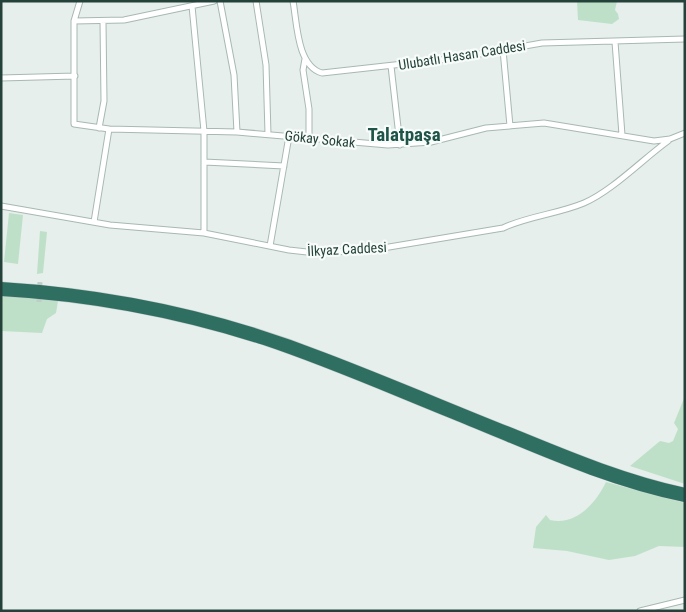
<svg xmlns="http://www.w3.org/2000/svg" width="686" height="612" font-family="'Roboto Condensed',sans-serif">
  <rect width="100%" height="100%" fill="#e6efeb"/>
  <path fill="#bfe0c8" d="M577 1H617L615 10 618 14 619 19 612 24 578 20Z
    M9 213 23 215 18 264 4 262Z
    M40 231 47 232 43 273 37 274Z
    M1 295 58 301 56 313 47 319 42 333 1 331Z
    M685 396V484L630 466 660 441 669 443 673 441 678 429 674 423Z
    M606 482 685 503V547L659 546 635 556 609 560 567 551 533 548 536 527 546 515 550 520C576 526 596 503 606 482Z"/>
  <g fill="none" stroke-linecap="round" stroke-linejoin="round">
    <path stroke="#bfccc8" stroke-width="5" stroke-dasharray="5 2.5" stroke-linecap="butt" d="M39 302 40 282"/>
    <defs>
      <path id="minor" d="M80 1 74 21V124L109 129 237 132 388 145 431 142 486 128 544 123 654 141 670 139 685 133
        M220 1 234 75 237 132
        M256 1 266 65 268 134
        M293 1C297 23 297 66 322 73L457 58 542 43 685 39
        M192 6 204 131V233
        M74 21 124 20 214 1
        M615 42 622 135
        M503 50 510 126
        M305 59 303 70 309 109V138
        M391 66 400 145
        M1 78 75 76
        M99 128 104 101 103 22
        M204 162 284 166
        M1 206 110 225 204 233 289 250 316 253 371 250 503 228C528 216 558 214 584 203 612 191 643 159 668 141
        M94 222 109 129
        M270 246 289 136
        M640 611 685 600"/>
      <path id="highway" d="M1 286C112 293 222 316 325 357 388 381 451 408 514 433 570 456 625 479 685 492
        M1 292C90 297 180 314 264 341 330 363 393 391 458 417 532 447 606 482 685 498"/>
    </defs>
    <use href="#minor" stroke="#a8b8b2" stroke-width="7"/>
    <use href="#highway" stroke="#c2cac8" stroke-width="9"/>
    <use href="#minor" stroke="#fff" stroke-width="5"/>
    <use href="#highway" stroke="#2f6f62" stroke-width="8"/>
  </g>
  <g text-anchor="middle" stroke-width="4.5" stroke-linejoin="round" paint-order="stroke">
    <g font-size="14" fill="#24423a" stroke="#f7fbf9">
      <text transform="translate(462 55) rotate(-9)" y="5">Ulubatlı Hasan Caddesi</text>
      <text transform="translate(320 139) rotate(6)" y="5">Gökay Sokak</text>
      <text transform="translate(347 249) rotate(-3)" y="5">İlkyaz Caddesi</text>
    </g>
    <g font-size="19" font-weight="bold" fill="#1f5548" stroke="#f7fbf9">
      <text x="404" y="141">Talatpaşa</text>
    </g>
  </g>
  <rect width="686" height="612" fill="none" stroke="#24423a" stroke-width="5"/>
</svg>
